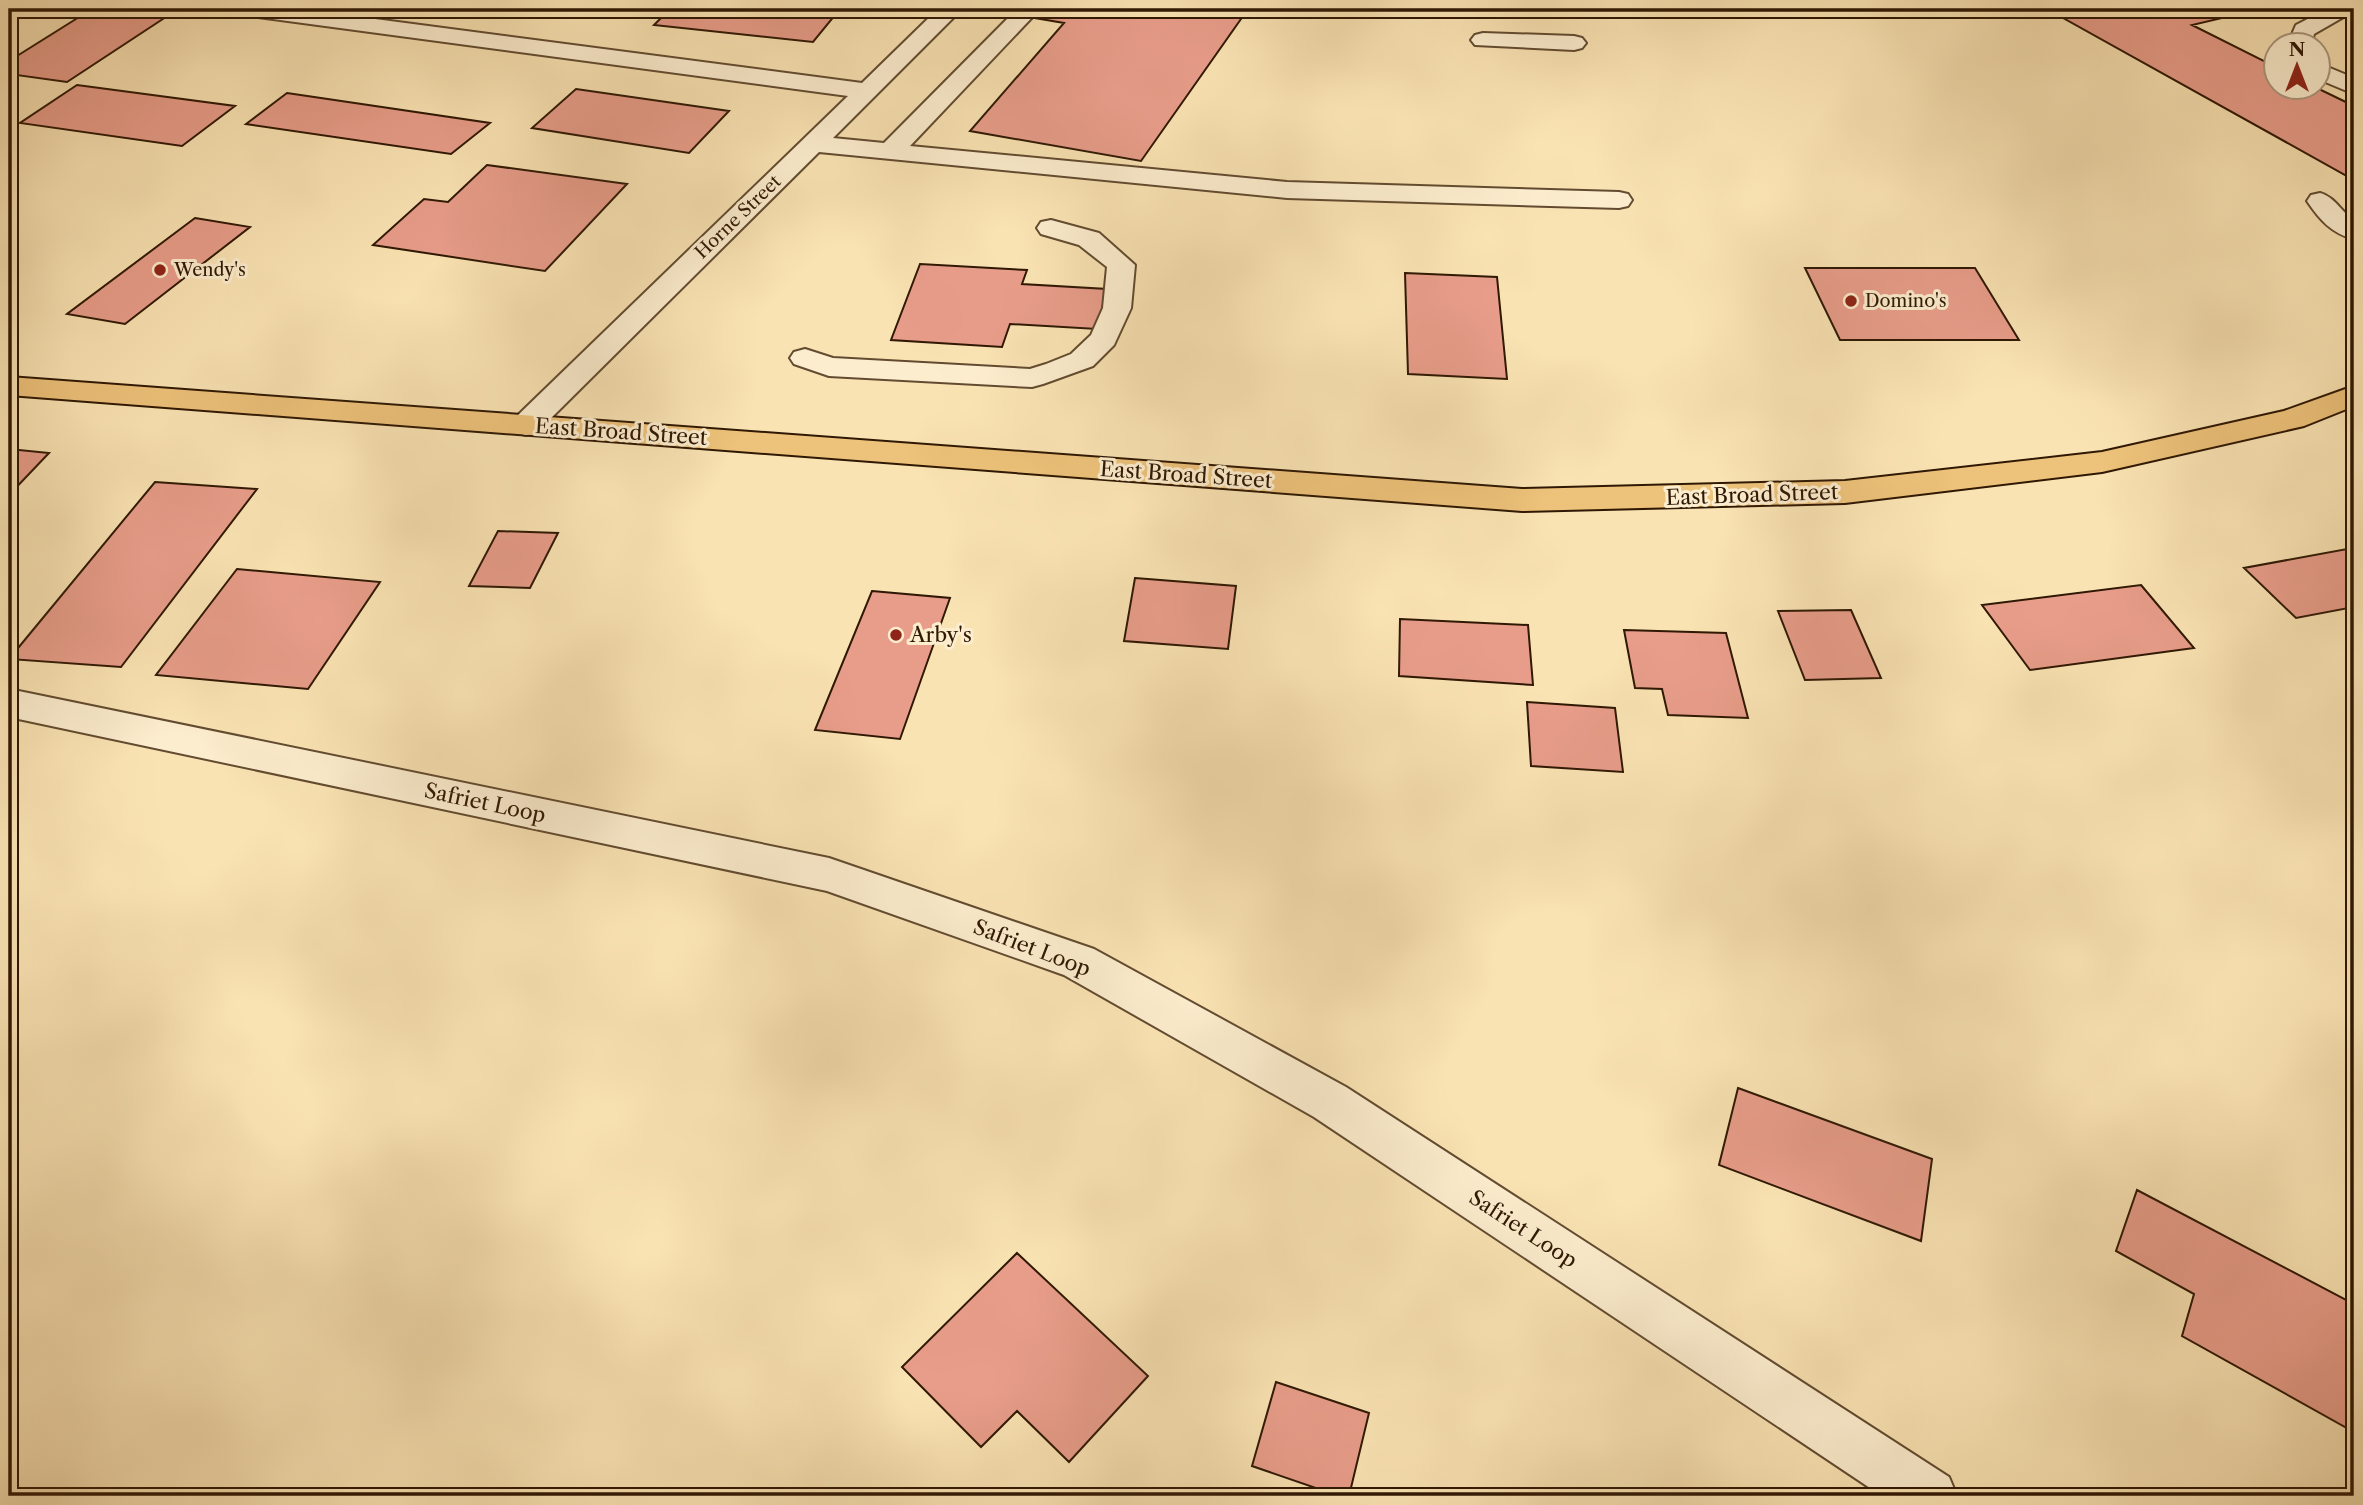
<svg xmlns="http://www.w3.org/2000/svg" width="2363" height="1505" font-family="'Libre Caslon Text',serif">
  <rect width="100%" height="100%" fill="#fae3b3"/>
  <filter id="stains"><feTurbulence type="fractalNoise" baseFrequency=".00286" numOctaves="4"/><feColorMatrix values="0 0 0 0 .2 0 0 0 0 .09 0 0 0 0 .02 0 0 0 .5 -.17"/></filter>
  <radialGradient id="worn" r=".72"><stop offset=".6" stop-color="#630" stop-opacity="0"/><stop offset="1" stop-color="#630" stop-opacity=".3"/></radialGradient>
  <path fill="#e89d8a" stroke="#2f1804" stroke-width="2" d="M92 9H178L67 82 9 74V61Z
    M462 9H528L520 15Z
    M670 9H840L813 42 654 25Z
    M1037 9H1248L1141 161 970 131 1064 23 1029 17Z
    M2047 9H2260L2192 25 2276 67V88H2317L2354 106V180Z
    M77 85 235 106 182 146 20 123Z
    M576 89 729 111 689 153 532 128Z
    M287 93 490 123 451 154 246 124Z
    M487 165 627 184 545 271 373 245 424 199 448 202Z
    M195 218 250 227 125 324 67 314Z
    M920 264 1027 270 1022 284 1107 289 1097 329 1010 324 1002 347 891 340Z
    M1805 268H1975L2019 340H1840Z
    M1405 273 1497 277 1507 379 1408 374Z
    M9 449 49 453 9 495Z
    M155 482 257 489 121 667 9 659Z
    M498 531 558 533 530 588 469 586Z
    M2347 549 2354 556V607L2296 618 2244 568Z
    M237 569 380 582 308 689 156 675Z
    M1135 578 1236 586 1228 649 1124 641Z
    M2141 585 2194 648 2030 670 1982 605Z
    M872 591 950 598 900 739 815 730Z
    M1851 610 1881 678 1805 680 1778 611Z
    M1400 619 1528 625 1533 685 1399 676Z
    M1624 630 1726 633 1748 718 1668 715 1662 689 1635 688Z
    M1527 702 1615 708 1623 772 1531 766Z
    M1738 1088 1932 1159 1921 1241 1719 1165Z
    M2137 1190 2354 1304V1432L2182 1336 2194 1294 2116 1251Z
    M1017 1253 1148 1376 1069 1462 1017 1411 981 1447 902 1367Z
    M1276 1382 1369 1413 1349 1496H1339L1252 1466Z"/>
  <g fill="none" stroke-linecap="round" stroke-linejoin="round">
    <defs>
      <path id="minor" d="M239 9H299L862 83 938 9H962L833 138 884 143 1017 9H1040L910 146 1287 182 1619 192 1628 194 1632 200 1628 206 1619 208 1287 198 819 152 537 432 526 435 515 432 510 425 515 418 848 96 250 16 242 14Z
        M2327 9 2354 11 2314 34 2311 46H2287L2296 25Z
        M1483 33 1574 36 1582 38 1586 43 1582 48 1574 50 1475 45 1471 40 1475 35Z
        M2318 63 2354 78V94L2318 79Z
        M2320 193C2335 197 2341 212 2354 220V239C2332 234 2319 219 2307 201L2311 195Z
        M1051 220 1099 233 1135 265 1131 308 1114 345 1093 366 1043 384 1032 387 829 376 794 364 790 358 794 352 805 349 833 358 1030 369 1046 364 1071 354 1091 335 1103 308 1107 267 1079 245 1041 234 1037 228 1041 222Z
        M9 689 829 858 1094 949 1346 1087 1949 1477 1957 1496H1882L1314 1117 1064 975 827 891 9 717Z"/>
      <path id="major" d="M9 377 1522 489 1845 481 2102 452 2284 411 2354 386V406L2304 426 2102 472 1845 503 1522 511 9 395Z"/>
    </defs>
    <use href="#minor" stroke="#624b30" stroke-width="4"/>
    <use href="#major" stroke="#2f1804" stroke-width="4"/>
    <use href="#minor" fill="#fcedce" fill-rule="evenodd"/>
    <use href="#major" fill="#edc27a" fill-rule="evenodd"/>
  </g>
  <g fill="#8f2418" stroke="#fcedce" stroke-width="2.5">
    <circle cx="160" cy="270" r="7"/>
    <circle cx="1851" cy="301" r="7"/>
    <circle cx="896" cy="635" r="7"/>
  </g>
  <g text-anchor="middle" stroke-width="6" stroke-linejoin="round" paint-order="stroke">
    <g font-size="18" fill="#2f1804" stroke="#fcedce">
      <text transform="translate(738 217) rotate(-44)" y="6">Horne Street</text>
    </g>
    <g font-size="18" fill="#2f1804" stroke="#fcedce" text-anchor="start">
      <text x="174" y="276">Wendy's</text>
      <text x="1865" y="307">Domino's</text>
    </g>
    <g font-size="21" fill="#2f1804" stroke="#fcedce">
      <text transform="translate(621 432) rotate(4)" y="7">East Broad Street</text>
      <text transform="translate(1186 475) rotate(4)" y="7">East Broad Street</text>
      <text transform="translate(1752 495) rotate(-2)" y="7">East Broad Street</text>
      <text transform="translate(485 803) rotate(12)" y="7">Safriet Loop</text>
      <text transform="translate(1032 948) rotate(21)" y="7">Safriet Loop</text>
      <text transform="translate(1523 1229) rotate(33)" y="7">Safriet Loop</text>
    </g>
    <g font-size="21" fill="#2f1804" stroke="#fcedce" text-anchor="start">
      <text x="910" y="642">Arby's</text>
    </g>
  </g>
  <rect width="2363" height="1505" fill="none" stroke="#fae3b3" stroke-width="35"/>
  <rect x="10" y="10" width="2342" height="1484" fill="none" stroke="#2f1804" stroke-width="3.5"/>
  <rect x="18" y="18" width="2328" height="1470" fill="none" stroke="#2f1804" stroke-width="2"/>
  <g transform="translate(2297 66)"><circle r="33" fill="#fcedce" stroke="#aa987d" stroke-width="2"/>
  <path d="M0-5L12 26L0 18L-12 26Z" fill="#8f2418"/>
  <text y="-10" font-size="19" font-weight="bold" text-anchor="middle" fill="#2f1804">N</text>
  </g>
  <rect width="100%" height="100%" filter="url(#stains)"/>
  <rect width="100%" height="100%" fill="url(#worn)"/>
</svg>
